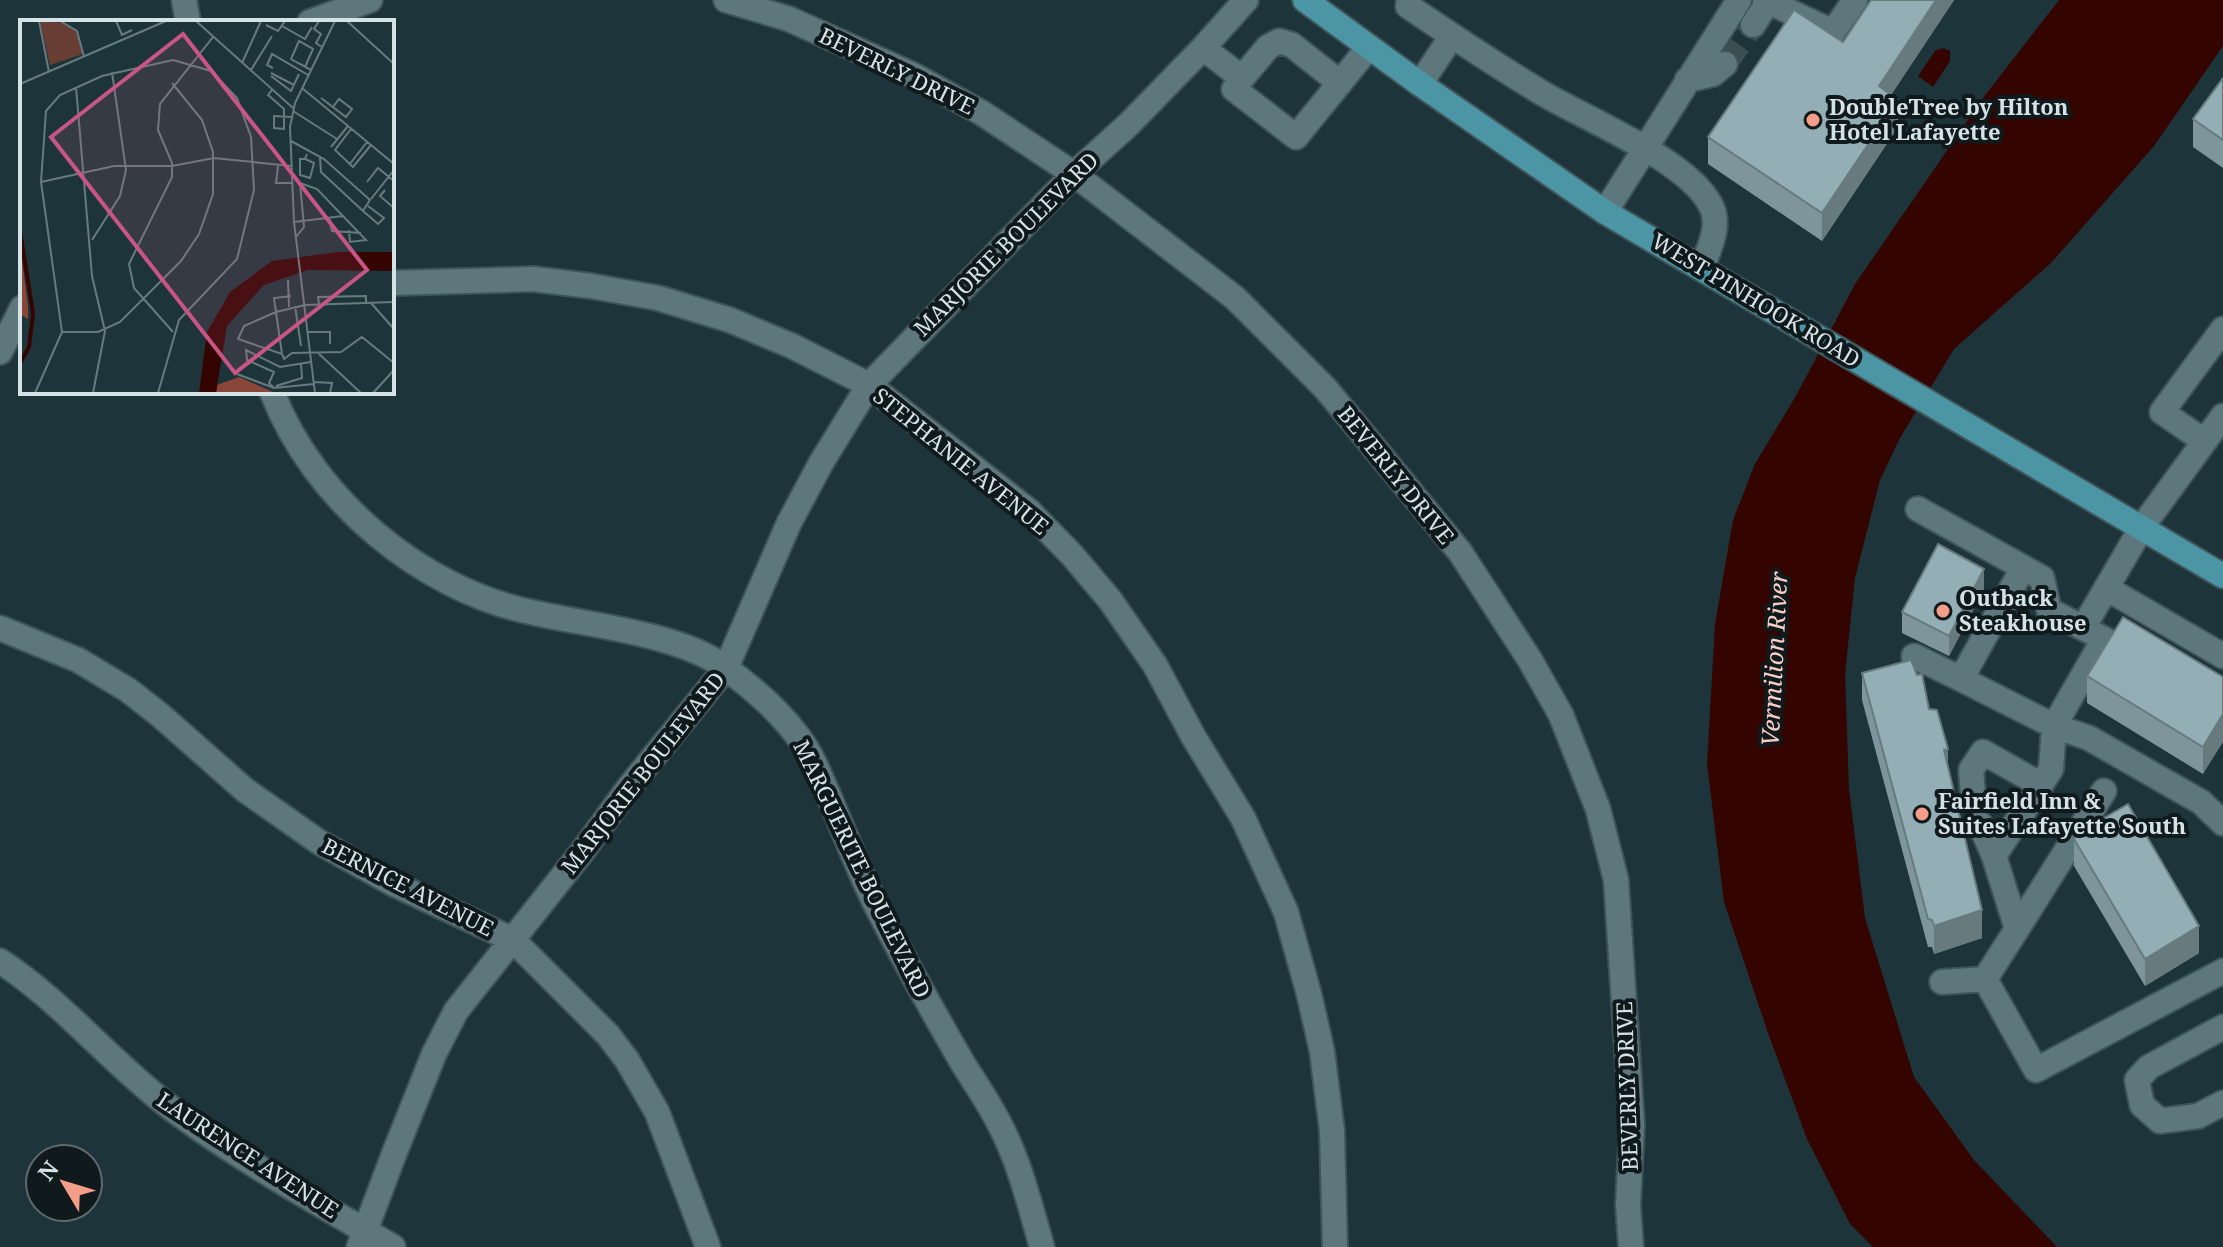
<svg xmlns="http://www.w3.org/2000/svg" width="2223" height="1247" font-family="'Noto Serif',serif">
  <rect width="100%" height="100%" fill="#1d353a"/>
  <path fill="#330400" d="M2059 0H2223V46L2154 146 2051 263 1954 349 1900 438 1880 480 1855 578 1845 674 1849 789 1865 918 1914 1077 1974 1160 2057 1247H1873L1850 1224 1807 1139 1768 1033 1724 902 1707 764 1715 624 1733 520 1755 464 1797 394 1855 284 1986 94Z
    M1943 48 1950 51V61L1933 87 1918 76 1935 51Z"/>
  <g fill="none" stroke-linecap="round" stroke-linejoin="round">
    <path stroke="#394f54" stroke-width="24" stroke-dasharray="24 12" stroke-linecap="butt" d="M1725 64 1753 25"/>
    <defs>
      <path id="minor" d="M184 0 188 22
        M726 0 789 19 913 75 982 113 1074 174 1235 298 1326 389 1460 552 1530 660 1561 715 1598 809 1616 880 1632 1125 1628 1205 1631 1247
        M1409 0 1408 6C1452 36 1496 65 1542 93 1586 119 1687 160 1710 204 1722 224 1709 248 1702 268
        M1765 0 1833 32 1855 0
        M310 22 370 0
        M1753 25 1768 2
        M1203 48 1242 78 1234 89 1296 137 1369 47
        M1242 78 1268 47 1279 41 1292 45 1340 83
        M1687 80 1713 74 1725 64
        M1420 84 1452 36
        M1605 212 1739 0
        M392 283 533 279 591 286 658 298 730 320 792 346 869 385 1029 511 1072 555 1110 600 1155 665 1193 736 1243 818 1286 912 1309 994 1322 1051 1332 1131 1335 1247
        M0 352 22 308
        M272 392C314 500 421 590 535 613 589 625 679 634 723 666 754 689 785 715 806 748 814 760 819 774 825 787 842 826 857 867 876 905 903 958 932 1010 962 1062 975 1083 989 1103 1000 1125 1020 1163 1030 1206 1042 1247
        M2204 441 2162 412 2223 329
        M1918 509 2042 578 2049 610 2104 639 2054 726 1961 679 2023 568
        M2106 588 2223 656
        M0 628 78 660 128 690 160 715 245 790 319 842 392 883 513 940 608 1035 627 1060 657 1112 708 1247
        M2083 628 2142 527 2223 416
        M1914 656 1961 679
        M1973 795 1971 770 1983 752 2041 785
        M2223 823 2201 802 2089 738 2054 726 2051 769 1994 856 2017 929 1985 979 2036 1070 2223 971
        M1980 824 1994 856
        M2017 929 2104 791
        M0 961C63 1002 111 1063 171 1108 240 1160 318 1203 393 1247
        M1942 982 1985 979
        M2223 1027 2149 1067 2137 1080 2142 1105 2160 1121 2198 1116 2223 1103
        M359 1247 394 1154 434 1054 456 1011 582 852 630 786 726 668 789 523 821 463 869 385 1074 174 1129 124 1203 48 1246 0"/>
      <path id="major" d="M1305 0 1420 84 1605 212 2223 576"/>
    </defs>
    <use href="#minor" stroke="#3f5458" stroke-width="28"/>
    <use href="#major" stroke="#3f5458" stroke-width="28"/>
    <use href="#minor" stroke="#5e777d" stroke-width="24"/>
    <use href="#major" stroke="#4b95a4" stroke-width="24"/>
  </g>
  <path fill="#7e969b" d="M1871 0H1954L1891 95 1898 127 1822 241 1708 164V137L1843 42Z
    M2223 78V168L2193 147V119Z
    M1984 589 1949 656 1902 633V612Z
    M1862 673 1929 709 1948 767 1982 938 1934 954 1932 947H1928L1862 700Z
    M2087 676 2223 677 2203 774 2087 703Z
    M2074 839 2199 953 2145 986 2074 866Z"/>
  <path fill="#677a7e" d="M1936 0H1954L1879 113V86Z
    M1898 100V127L1822 241V213Z
    M1984 569V589L1949 656V636Z
    M2223 714V742L2203 774V747Z
    M1948 749V776L1944 750Z
    M1982 910V938L1934 954V926Z
    M2199 926V953L2145 986V959Z"/>
  <path fill="#93aeb4" stroke="#677a7e" stroke-width="2" d="M1871 0H1936L1879 86 1898 100 1822 213 1708 137 1794 10 1843 42Z
    M2223 78V140L2193 119Z
    M1938 544 1984 569 1949 636 1902 612Z
    M2123 617 2223 677V714L2203 747 2087 676Z
    M1911 660 1917 675 1922 674 1929 709 1937 710 1948 749 1944 750 1982 910 1934 926 1932 920 1928 919 1862 673Z
    M2128 804 2199 926 2145 959 2074 839 2078 833Z"/>
  <g fill="#f49e8a" stroke="#101a1d" stroke-width="3">
    <circle cx="1813" cy="120" r="8"/>
    <circle cx="1943" cy="611" r="8"/>
    <circle cx="1922" cy="814" r="8"/>
  </g>
  <g text-anchor="middle" stroke-width="8" stroke-linejoin="round" paint-order="stroke">
    <g font-size="22" fill="#d5e3e6" stroke="#101a1d">
      <text transform="translate(897 71) rotate(26)" y="8">BEVERLY DRIVE</text>
      <text transform="translate(1006 244) rotate(-45)" y="8">MARJORIE BOULEVARD</text>
      <text transform="translate(1756 300) rotate(31)" y="8">WEST PINHOOK ROAD</text>
      <text transform="translate(961 461) rotate(39)" y="8">STEPHANIE AVENUE</text>
      <text transform="translate(1396 475) rotate(51)" y="8">BEVERLY DRIVE</text>
      <text transform="translate(643 773) rotate(-52)" y="8">MARJORIE BOULEVARD</text>
      <text transform="translate(862 869) rotate(64)" y="8">MARGUERITE BOULEVARD</text>
      <text transform="translate(408 887) rotate(27)" y="8">BERNICE AVENUE</text>
      <text transform="translate(1627 1086) rotate(-92)" y="8">BEVERLY DRIVE</text>
      <text transform="translate(248 1155) rotate(33)" y="8">LAURENCE AVENUE</text>
    </g>
    <g font-size="22" font-weight="bold" fill="#d5e3e6" stroke="#101a1d" text-anchor="start">
      <text x="1829" y="115">DoubleTree by Hilton<tspan x="1829" dy="25">Hotel Lafayette</tspan></text>
      <text x="1959" y="606">Outback<tspan x="1959" dy="25">Steakhouse</tspan></text>
      <text x="1938" y="809">Fairfield Inn &amp;<tspan x="1938" dy="25">Suites Lafayette South</tspan></text>
    </g>
    <g font-size="24" font-style="italic" fill="#f9cfc5" stroke="#101a1d">
      <text transform="translate(1775 659) rotate(-87)" y="8">Vermilion River</text>
    </g>
  </g>
  <g transform="translate(20 20)">
    <rect width="374" height="374" fill="#1d353a"/>
    <path d="M20 1 43 3 56 11 63 34 30 45Z" fill="#683e34"/>
    <path d="M0 224 8 286V299L0 294ZM219 357 253 372 252 373H196L197 365Z" fill="#8a4638"/>
    <path d="M318 232H374V251L288 250 244 265 207 306 196 373H179L187 312 210 272 252 241Z" fill="#330400"/>
    <path fill="none" stroke="#330400" stroke-width="4" d="M0 211 13 293 9 327 0 343"/>
    <path fill="none" stroke="#677b7f" stroke-width="2" d="M19 1 29 52M40 1 57 11 64 37M96 1 102 15 112 10M176 1 273 88M299 1 294 9 301 14 296 23 302 27M327 1 374 44M246 5 258 11 265 1M262 6 285 19 292 7M222 43 241 1M285 47 293 29 279 21 271 39 278 43 291 50M253 48 247 45 252 34 288 55M231 50 252 16M251 53 274 65M251 56 271 71 279 54M0 64 146 1M56 67 72 256 85 311 73 373M282 68 374 144M252 70 248 75 264 89V109M301 78 326 97 332 89 319 79 313 87M273 91 317 119M265 109 254 108V96L271 97M331 109 315 130 333 147 351 125M271 121 304 139 350 180 343 191 301 152 300 138M311 127 328 106M285 139H280V155L290 158 294 143 285 139 287 134M329 145 347 122M258 146 256 163H272M21 162 94 146H152L194 138 271 146M347 162 358 148 374 161M365 170 360 176 374 188M351 179 374 150M343 191 358 204 364 198 348 186M309 198 312 211 341 213M274 202 323 196M276 217 284 207 280 163 297 169 346 220 330 222 329 210M72 220 100 176 106 150 92 52M268 260 269 287M271 276 254 278 256 292 285 285 374 282M351 283 374 309M299 284 298 277 346 276V283M275 286 281 326M256 292 262 334 218 319 224 306ZM42 312H78L100 302 161 241 179 214 193 174V132L182 100 152 63M153 312 114 268 109 244 152 157V143L138 110 140 84 193 17M288 312H310V324M297 332 341 373M262 334 264 339 272 333 321 332 342 317 374 343M217 354 254 368 294 364M294 362 312 363 310 373M256 366 282 358 281 343M254 368 249 363 254 352 227 340 226 330 260 347 291 342M15 373 42 312 21 162 26 91 40 75 82 56 153 40 191 51 217 78 231 117 234 170 217 239 159 300 138 373M295 373 274 202 270 107 275 83 315 1M353 373 374 350"/>
    <path fill="#c85585" fill-opacity="0.15" stroke="#c85585" stroke-width="4" d="M163 14 347 250 215 353 31 117Z"/>
    <rect width="374" height="374" fill="none" stroke="#d5e3e6" stroke-width="4"/>
  </g>
  <g transform="translate(64 1183) rotate(308)"><circle r="38" fill="#101a1d" stroke="#5f6a6d" stroke-width="2"/>
  <path d="M0-6L14 30L0 20L-14 30Z" fill="#f49e8a"/>
  <text y="-12" font-size="22" font-weight="bold" text-anchor="middle" fill="#d5e3e6">N</text>
  </g>
</svg>
